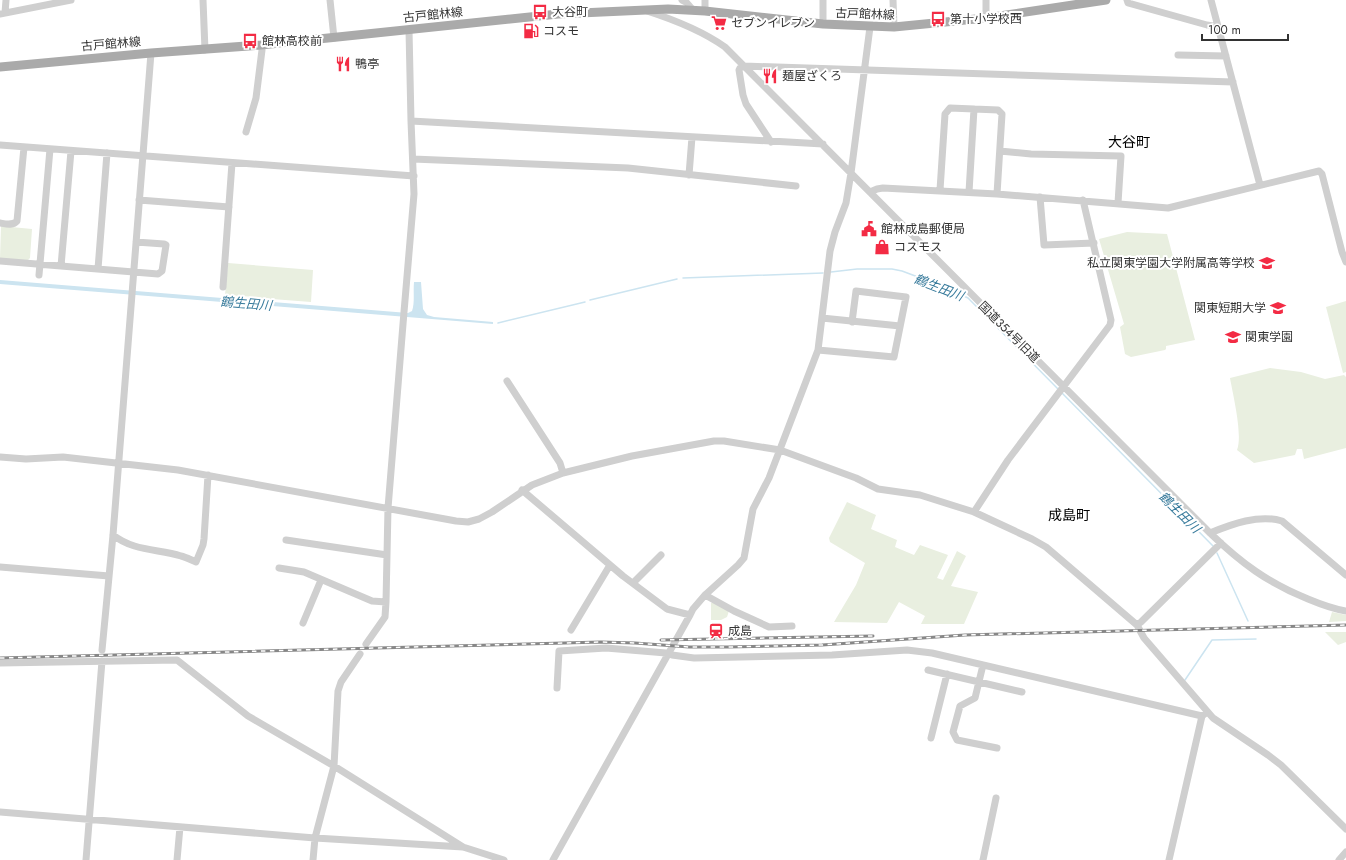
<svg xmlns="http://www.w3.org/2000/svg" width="1346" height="860" font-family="Jost,'Noto Sans JP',sans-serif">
  <rect width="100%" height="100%" fill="#fff"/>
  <path fill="#e9efe0" d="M1 226 32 229 30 258 27 261 0 259Z
    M1127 232 1167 234 1195 340 1166 346V349L1165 350 1131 357 1125 354 1120 327 1124 324 1099 239Z
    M228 263 313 270 311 302 259 298 258 297 225 295Z
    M1346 301V372L1343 373 1326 307Z
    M1270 368 1301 372 1325 379 1344 375 1346 377V448L1304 459 1302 449H1297L1295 455 1254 463 1237 450C1243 435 1233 395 1230 378Z
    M847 502 876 515 871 529 897 540 895 547 914 555 920 545 948 555 937 578 943 580 957 551 966 556 951 586 978 592 964 624H921L925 616 899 602 887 623 834 622 856 585 865 563 830 542 829 538Z
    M713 602 729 611 727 617 721 620H711V603Z
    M1332 612 1346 615V621L1329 622Z
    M1325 632H1346V642L1338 645Z"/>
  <path fill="#cce4f0" d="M0 280 408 313 412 311C415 302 413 292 414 282H421L423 309 427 315 434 317 493 322V324L0 284Z"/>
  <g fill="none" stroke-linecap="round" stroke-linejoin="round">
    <path stroke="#cce4f0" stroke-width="1.5" d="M831 272 857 269H892L902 271 942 286 968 298 1058 389
      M683 278 823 273
      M590 300 677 279
      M498 323 585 302
      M1062 393 1213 546
      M1217 553 1248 621
      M1185 680 1212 640 1256 639"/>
    <path stroke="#cfcfcf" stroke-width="7" d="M203 0 205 50
      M330 0 334 38
      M682 0 686 2 693 10
      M705 0V11
      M823 0V24
      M893 0 894 27
      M986 0V18
      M1127 0 1128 3 1207 25 1218 27
      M1211 0 1260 185
      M647 11C675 20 701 30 725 47L1210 533C1241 563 1268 583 1308 599 1320 604 1333 609 1346 611
      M5 13 6 0
      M0 14 71 0
      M1178 55 1226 56
      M411 121 823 144
      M246 132 256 98 262 50 261 45
      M771 142 746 104 743 95 739 70 740 68 744 66 1233 82
      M0 145 414 176
      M1000 151 1031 154 1121 156 1118 203
      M413 159 628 168 796 186
      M689 175 692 137
      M940 190 945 114 950 108 998 110 1002 114 997 194
      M870 192 877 189 883 188 997 194 1168 208 1319 171 1322 174 1342 252 1346 262
      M969 192 974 109
      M1040 197 1044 245 1094 243
      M139 200 229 207
      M0 223C6 224 13 226 17 221L24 147
      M0 261 158 274 162 271 166 245 164 244 136 242
      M61 266 71 151
      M98 269 107 153
      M39 275 50 149
      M223 287 232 163
      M822 318 900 326
      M818 350 894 357 906 297 856 291 852 322
      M507 381 560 463 563 473
      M0 457 26 459 63 457 178 470 456 521 468 522 479 519 492 512 532 485 563 473 632 456 714 441H724L780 450 856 478 878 489 920 495 974 512 1032 539 1046 547 1137 625 1144 638 1213 718 1268 755 1281 765 1346 829
      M522 490 623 576 667 609 690 615 693 609 705 595 738 565 744 558 753 509 769 478 818 350 830 251 835 232 846 203 851 173 870 27
      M974 512 1008 460 1110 325 1111 320 1083 200
      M1210 533C1232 524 1259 514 1282 521L1346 575
      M113 535C133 551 158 549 181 556 186 557 191 560 196 562L203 545 204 539 208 475
      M286 540 387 555
      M0 567 109 576
      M279 568 304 572 372 601 386 602
      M633 583 661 555
      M705 595 734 611 769 627 792 626
      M303 623 321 580
      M1137 625 1141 622 1221 543
      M571 630 610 565
      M366 644 385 617 386 602 388 508 404 312 414 194 411 121 409 30
      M102 650 113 535 151 53
      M0 663 177 660 248 716 334 766 463 847
      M983 665 975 698 960 706 953 732 957 740 997 748
      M928 670 1022 692
      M557 688 559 651 606 648 666 653 672 655 694 658 832 655 907 650 932 653 1202 716 1207 712
      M931 738 947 674
      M0 812 315 838 463 847 504 860
      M86 860 102 661
      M177 860 180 827
      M313 860 315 838 334 766 338 691 341 682 360 654
      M553 860 690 615
      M983 860 996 798
      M1169 860 1202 716
      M1339 860 1346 852"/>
    <path stroke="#aaa" stroke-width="9" d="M0 67 151 53 261 45 558 14 668 9 705 11 823 24 894 27 986 18 1106 0"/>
    <defs>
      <path id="rail" d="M661 640 873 636
        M0 658 601 642 635 643 689 647H728L822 645 965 635 1346 625"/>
    </defs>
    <use href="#rail" stroke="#878787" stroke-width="3"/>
    <use href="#rail" stroke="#fff" stroke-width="1.5" stroke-dasharray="4.5" stroke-linecap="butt"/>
  </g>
  <defs>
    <symbol id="bus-bare" viewBox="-9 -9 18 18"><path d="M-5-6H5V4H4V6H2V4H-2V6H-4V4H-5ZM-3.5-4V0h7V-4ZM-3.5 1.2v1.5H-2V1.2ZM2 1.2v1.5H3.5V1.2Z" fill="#f32b44" stroke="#fff" stroke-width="2.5" paint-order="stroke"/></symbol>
    <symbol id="supermarket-bare" viewBox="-9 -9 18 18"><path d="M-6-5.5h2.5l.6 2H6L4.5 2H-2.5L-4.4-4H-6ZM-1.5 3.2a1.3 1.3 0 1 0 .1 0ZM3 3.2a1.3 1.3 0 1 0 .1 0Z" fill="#f32b44" stroke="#fff" stroke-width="2.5" paint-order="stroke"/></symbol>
    <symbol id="fuel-bare" viewBox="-9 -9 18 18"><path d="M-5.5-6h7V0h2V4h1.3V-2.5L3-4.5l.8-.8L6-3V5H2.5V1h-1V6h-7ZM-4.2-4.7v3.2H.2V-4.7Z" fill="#f32b44" stroke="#fff" stroke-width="2.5" paint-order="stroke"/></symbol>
    <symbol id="restaurant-bare" viewBox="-9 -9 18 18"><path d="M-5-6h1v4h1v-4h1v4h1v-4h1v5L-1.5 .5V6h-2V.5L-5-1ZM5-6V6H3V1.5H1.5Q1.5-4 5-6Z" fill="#f32b44" stroke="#fff" stroke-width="2.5" paint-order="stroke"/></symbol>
    <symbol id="civic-bare" viewBox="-9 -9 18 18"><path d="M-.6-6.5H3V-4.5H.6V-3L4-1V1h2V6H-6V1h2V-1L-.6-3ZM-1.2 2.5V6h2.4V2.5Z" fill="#f32b44" stroke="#fff" stroke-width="2.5" paint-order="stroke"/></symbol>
    <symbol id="shop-bare" viewBox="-9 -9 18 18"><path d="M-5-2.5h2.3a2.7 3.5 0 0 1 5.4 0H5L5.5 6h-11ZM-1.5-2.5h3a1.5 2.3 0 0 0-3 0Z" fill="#f32b44" stroke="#fff" stroke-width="2.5" paint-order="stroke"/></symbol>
    <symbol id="school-bare" viewBox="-9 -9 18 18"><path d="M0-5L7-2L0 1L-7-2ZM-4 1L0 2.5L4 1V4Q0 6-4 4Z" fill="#f32b44" stroke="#fff" stroke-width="2.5" paint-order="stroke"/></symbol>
    <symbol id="university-bare" viewBox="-9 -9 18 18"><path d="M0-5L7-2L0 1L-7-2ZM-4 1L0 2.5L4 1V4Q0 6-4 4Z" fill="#f32b44" stroke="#fff" stroke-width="2.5" paint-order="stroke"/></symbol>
    <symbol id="station-bare" viewBox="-9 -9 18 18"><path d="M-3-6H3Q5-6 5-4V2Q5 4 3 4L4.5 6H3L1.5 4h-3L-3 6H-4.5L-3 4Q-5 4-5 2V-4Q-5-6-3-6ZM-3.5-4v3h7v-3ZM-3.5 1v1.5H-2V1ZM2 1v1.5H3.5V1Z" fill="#f32b44" stroke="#fff" stroke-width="2.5" paint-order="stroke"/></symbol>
  </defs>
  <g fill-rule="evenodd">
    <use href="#bus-bare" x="529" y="1" width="22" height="22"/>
    <use href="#bus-bare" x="927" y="8" width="22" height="22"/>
    <use href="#supermarket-bare" x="708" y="12" width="22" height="22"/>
    <use href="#fuel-bare" x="520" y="20" width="22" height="22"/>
    <use href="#bus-bare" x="239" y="30" width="22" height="22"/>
    <use href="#restaurant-bare" x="332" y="53" width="22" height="22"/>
    <use href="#restaurant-bare" x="759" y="65" width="22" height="22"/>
    <use href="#civic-bare" x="858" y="218" width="22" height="22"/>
    <use href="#shop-bare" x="871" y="236" width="22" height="22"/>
    <use href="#school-bare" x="1256" y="252" width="22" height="22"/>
    <use href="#university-bare" x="1267" y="297" width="22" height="22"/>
    <use href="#school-bare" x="1222" y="326" width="22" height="22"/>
    <use href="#station-bare" x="705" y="620" width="22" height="22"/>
  </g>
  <g text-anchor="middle" stroke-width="4" stroke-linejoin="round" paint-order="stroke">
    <g font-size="12" fill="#323232" stroke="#fff" text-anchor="start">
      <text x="552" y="16">大谷町</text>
      <text x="950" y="23">第十小学校西</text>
      <text x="731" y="27">セブンイレブン</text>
      <text x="543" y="35">コスモ</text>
      <text x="262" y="45">館林高校前</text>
      <text x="355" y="68">鴨亭</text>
      <text x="782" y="80">麺屋ざくろ</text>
      <text x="881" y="233">館林成島郵便局</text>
      <text x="894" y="251">コスモス</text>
      <text x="1255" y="267" text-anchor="end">私立関東学園大学附属高等学校</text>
      <text x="1266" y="312" text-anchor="end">関東短期大学</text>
      <text x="1245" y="341">関東学園</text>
      <text x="728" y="635">成島</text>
    </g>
    <g font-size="12" fill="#323232" stroke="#fff">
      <text transform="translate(865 14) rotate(2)" y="4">古戸館林線</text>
      <text transform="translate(433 15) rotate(-6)" y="4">古戸館林線</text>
      <text transform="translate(111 44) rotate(-5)" y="4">古戸館林線</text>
      <text transform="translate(1009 332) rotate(45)" y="4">国道354号旧道</text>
    </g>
    <g font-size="13" font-style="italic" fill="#387b9c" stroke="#fff">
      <text transform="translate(939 287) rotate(21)" y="5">鶴生田川</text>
      <text transform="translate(246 303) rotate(5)" y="5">鶴生田川</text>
      <text transform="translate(1180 512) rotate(45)" y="5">鶴生田川</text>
    </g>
    <g font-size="14" fill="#000" stroke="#fff">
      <text x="1129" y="147">大谷町</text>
      <text x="1069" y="520">成島町</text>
    </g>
  </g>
  <path d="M1202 34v6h86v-6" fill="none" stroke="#323232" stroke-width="2"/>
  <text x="1208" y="34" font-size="12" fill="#323232" stroke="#ffffff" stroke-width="3" paint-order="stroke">100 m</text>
</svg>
